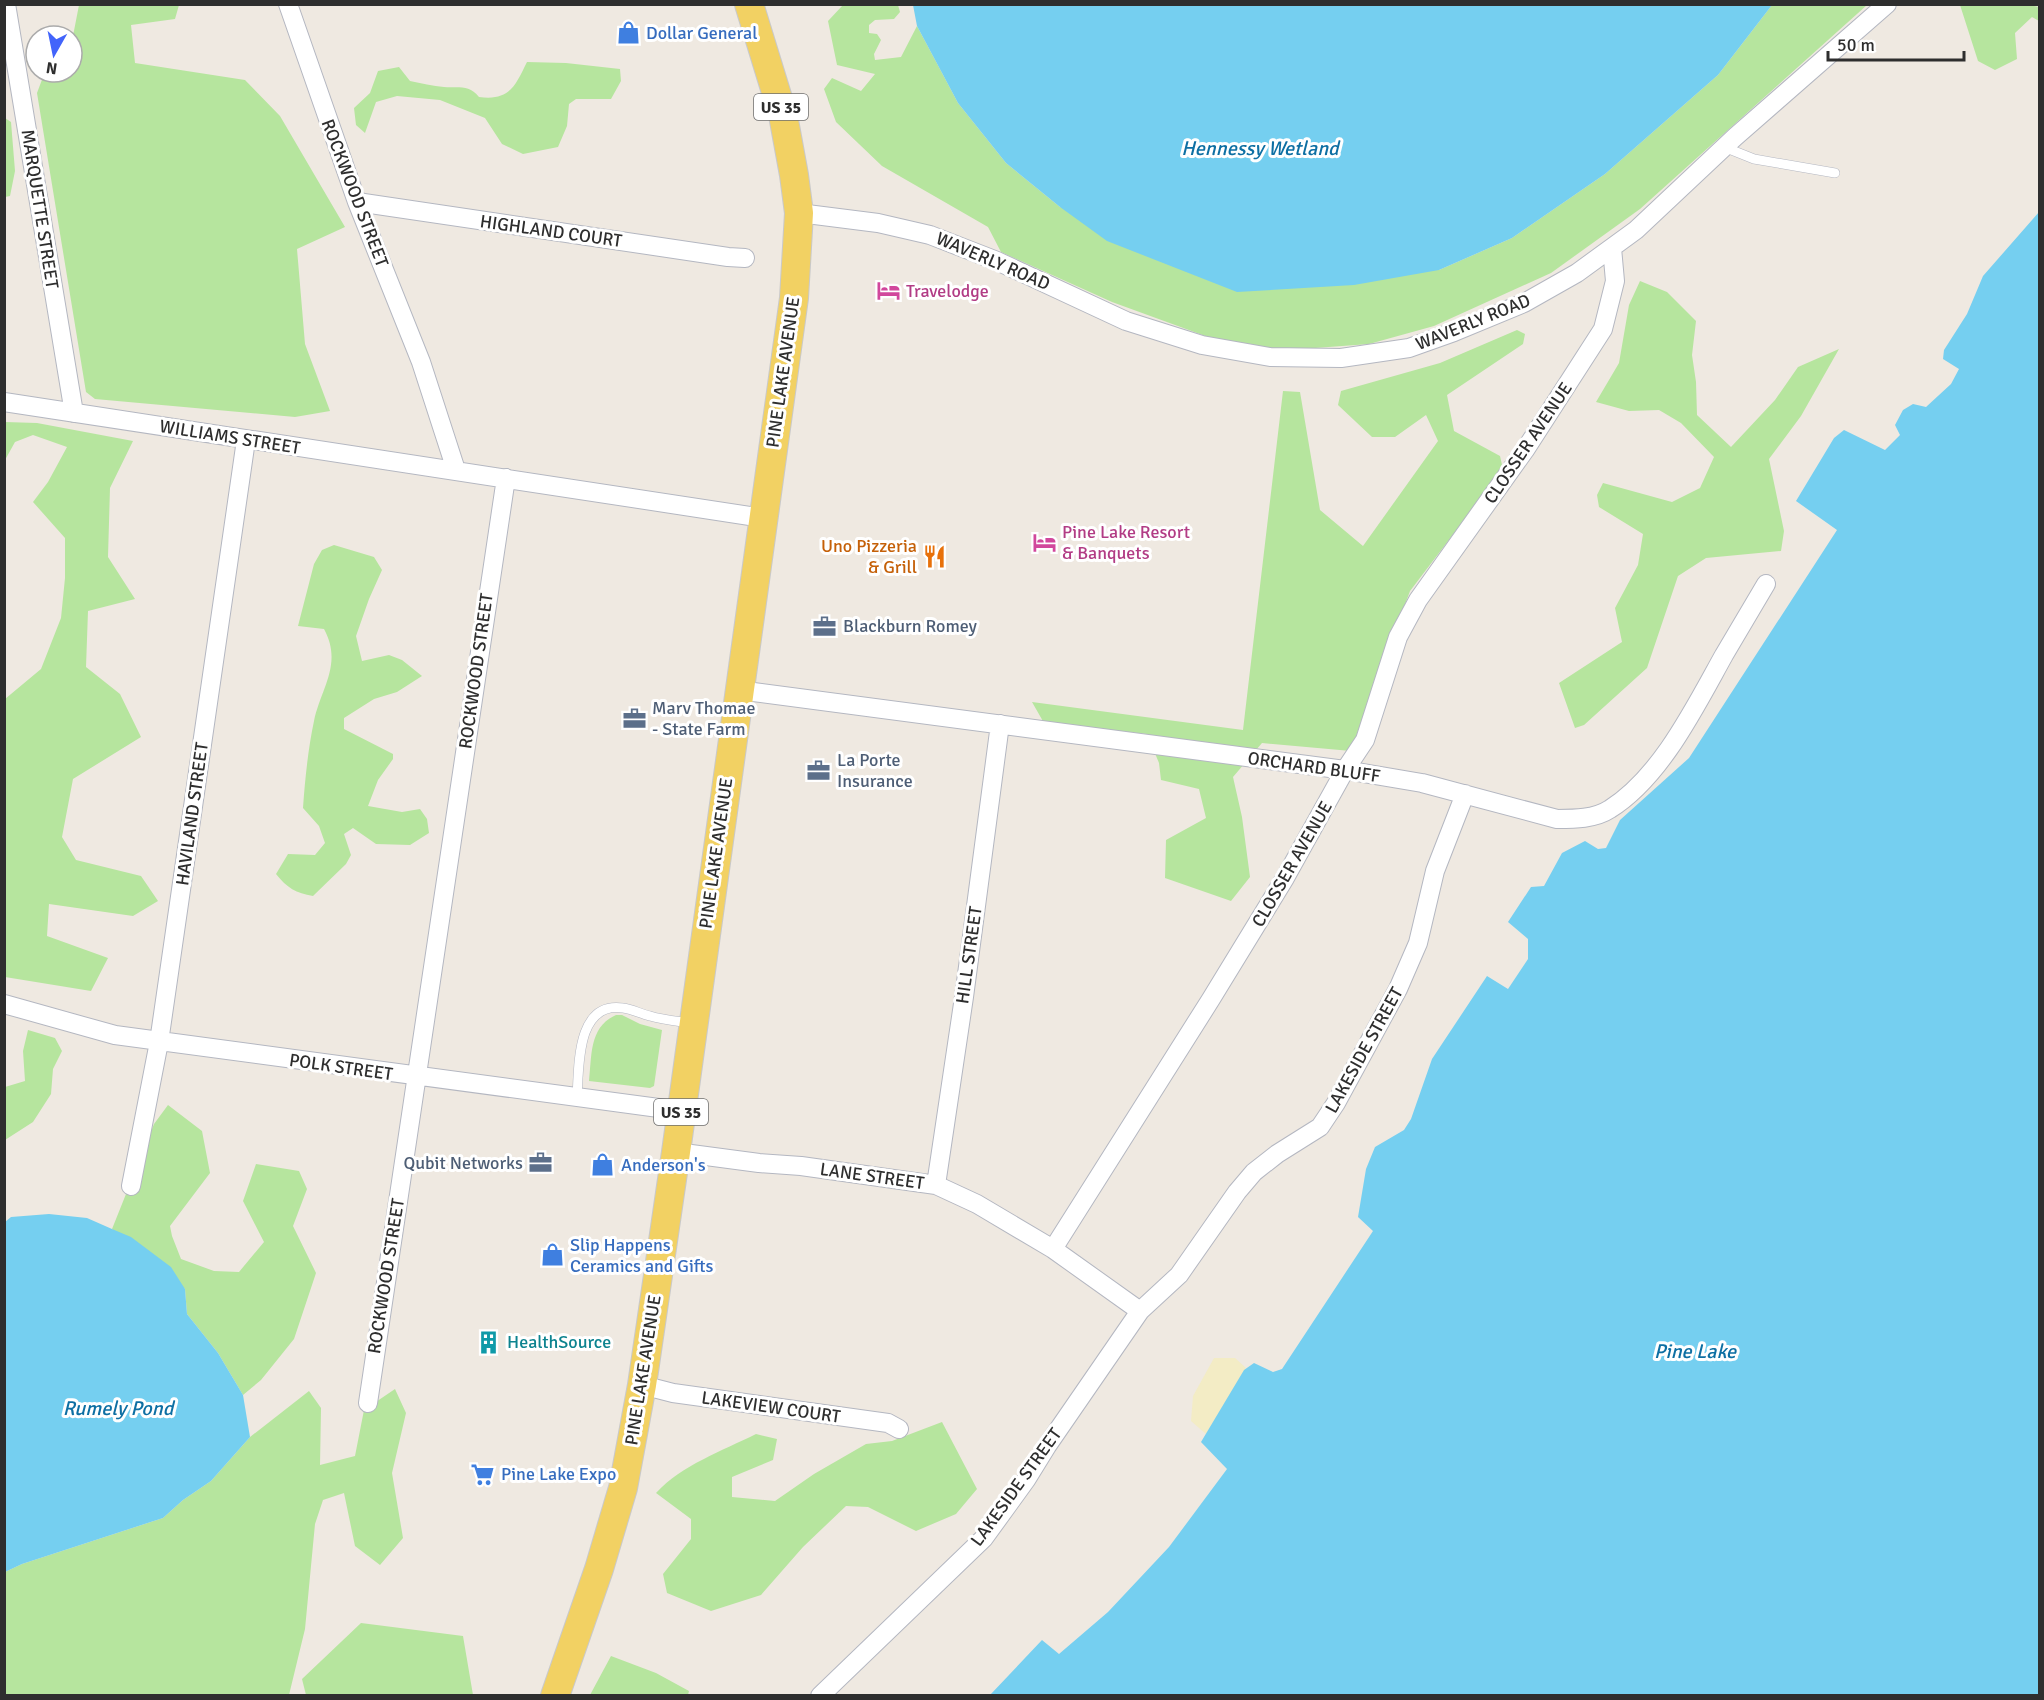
<svg xmlns="http://www.w3.org/2000/svg" width="2044" height="1700" font-family="Signika,sans-serif">
  <rect width="100%" height="100%" fill="#efe9e1"/>
  <path fill="#b6e59e" d="M79 5H179L175 19 131 25 135 63 245 80 280 116 345 227 297 249 305 344 330 411 295 417 95 399 86 392 37 93 43 77 51 72H72V41Z
    M843 5H898L900 12 894 19 875 20 869 25V33L877 34 881 40 874 54 875 60 901 57 917 26 958 103 1006 163 1060 207 1439 270 1512 238 1605 174 1718 75 1772 5H1867L1640 209 1551 273 1434 326 1369 344 1275 351 1208 337 1112 302 1001 252 988 227 882 166 836 122 824 89 832 78 861 91 875 74 837 65 828 21Z
    M1960 5 2025 4 2039 7V21L2032 17 2015 33 2017 59 1995 70 1978 61Z
    M527 62 566 63 620 69 621 81 611 99H576L569 104 567 126 558 147 523 154 502 144 485 118 440 100 397 96 376 102 365 133 356 125 354 108 370 93 378 71 399 67 410 81C421 83 433 86 444 87 458 88 469 84 479 97 510 101 515 86 527 62Z
    M5 118 11 122 15 171 10 196 5 197Z
    M1640 281 1667 292 1696 321 1692 355 1696 382 1697 415 1731 447 1775 400 1798 367 1839 349 1801 416 1769 459 1784 531 1781 551 1706 558 1678 576 1647 668 1584 725 1575 728 1559 683 1622 642 1615 608 1638 565 1643 534 1599 507 1597 495 1603 483 1672 502 1700 488 1714 457 1681 423 1659 410 1629 411 1596 402 1619 363 1629 305Z
    M1517 330 1525 334 1523 344 1447 395 1454 431 1500 456 1503 469 1410 591 1351 751 1262 743 1233 777 1242 817 1250 877 1231 901 1165 878 1166 840 1206 818 1199 789 1161 780 1159 763 1147 734 1044 723 1032 702 1243 730 1283 391 1300 392 1320 510 1363 546 1438 441 1426 415 1395 437H1372L1338 405 1341 391 1440 363Z
    M5 422 37 423 133 441 110 488 108 557 135 599 88 611 86 667 120 694 141 737 73 779 62 837 76 860 141 876 158 901 133 916 49 904 47 936 108 958 91 991 5 977V699L41 669 61 618 65 578V538L33 502 48 482 67 447 33 435 15 442 5 460Z
    M334 545 374 557 382 570 369 599 356 636 362 661 389 655 402 660 422 676 397 692 374 699 344 718V729L393 754V759L378 780 368 806 402 812 420 809 427 819 429 833 410 845 376 844 353 828 344 834 351 855 346 864 313 896C296 893 287 888 276 874L288 854 315 855 325 843 319 826 303 808C305 780 308 749 314 721 321 688 343 664 324 629L298 626 314 564 322 550Z
    M616 1015H622L640 1024 662 1030 654 1086 650 1088 589 1081C592 1055 589 1027 616 1015Z
    M28 1030 55 1038 62 1051 53 1069 51 1094 33 1122 5 1140V1087L25 1081 23 1051Z
    M168 1105 202 1131 210 1173 170 1226 172 1236 181 1259 214 1271 239 1272 264 1242 243 1201 256 1164 299 1171 307 1189 293 1226 316 1273 294 1339 261 1380 243 1395 218 1353 187 1314 185 1289 112 1229 154 1124Z
    M395 1389 406 1413 392 1473 403 1538 380 1565 355 1546 344 1493 323 1500 315 1524 305 1629 289 1695 5 1696V1572L22 1564 163 1518 183 1500 211 1481 250 1437 309 1391 321 1408 320 1465 355 1456 364 1410Z
    M942 1422 977 1489 956 1514 916 1531 868 1507 846 1506 803 1547 761 1595 711 1611 667 1593 663 1574 691 1539V1519L656 1493C682 1465 722 1451 756 1434L777 1439 773 1460 732 1477V1497L775 1501 814 1474 866 1444 892 1441Z
    M361 1623 463 1636 473 1695H306L302 1679Z
    M611 1656 656 1673 689 1691 688 1695H590Z"/>
  <path fill="#f3ecc5" d="M1214 1358H1235L1246 1368 1206 1434 1191 1421 1193 1396Z"/>
  <path fill="#75cff0" d="M913 5V4L1772 5 1718 75 1605 174 1512 238 1439 270 1354 285 1237 292 1107 241 1060 207 1006 163 958 103 917 26Z
    M2039 212V1695H990L1042 1640 1059 1654 1108 1612 1169 1547 1227 1469 1201 1442 1244 1370 1254 1363 1273 1372 1282 1369 1373 1231 1358 1217 1366 1169 1375 1147 1404 1130 1411 1119 1432 1059 1487 976 1508 989 1528 959V939L1508 922 1531 887 1544 886 1562 853 1585 841 1598 849 1606 848 1620 820 1689 758 1837 530 1796 501 1834 438 1844 430 1885 450 1900 435 1895 425 1903 410 1913 404 1926 407 1951 384 1959 369 1943 359 1944 350 1967 314 1983 276Z
    M49 1214 87 1218 112 1229 131 1237 171 1267 185 1289 187 1314 218 1353 243 1395 250 1437 211 1481 183 1500 163 1518 22 1564 5 1572V1222L11 1217Z"/>
  <g fill="none" stroke-linecap="round" stroke-linejoin="round">
    <defs>
      <path id="lane" d="M1724 147 1754 159 1835 173
        M577 1098C579 1067 576 1001 623 1008 632 1009 641 1014 650 1016 663 1020 677 1021 691 1023"/>
      <path id="street" d="M6 4 74 413
        M288 4 357 202 421 362 456 470
        M357 202 728 257 745 258
        M799 213 878 223 930 235 997 261 1126 321 1202 345 1270 357 1341 358 1409 348 1454 332 1524 303 1577 273 1636 230 1735 137 1887 4
        M4 402 763 518
        M738 690 1345 770 1422 783 1557 819C1574 819 1595 819 1610 809 1661 777 1695 707 1724 655 1738 631 1752 608 1766 584
        M4 1004 115 1035 681 1111
        M676 1152 759 1163 801 1166 936 1185 977 1204 1053 1249 1140 1311
        M936 1185 964 997 1000 724
        M131 1186 159 1042 246 440
        M1053 1249 1211 999 1285 878 1345 770 1365 740 1398 637 1418 600 1525 450 1603 329 1615 281 1612 248
        M642 1385 673 1393 888 1423 899 1429
        M368 1403 506 478
        M820 1696 984 1538 1026 1480 1047 1446 1140 1311 1179 1275 1237 1192 1254 1172 1277 1154 1320 1127 1336 1103 1398 989 1418 943 1435 871 1465 794"/>
      <path id="primary" d="M555 1696 599 1569 623 1488 642 1385 676 1152 794 298 799 213 794 175 783 115 749 4"/>
    </defs>
    <use href="#lane" stroke="#b4b7c1" stroke-width="10"/>
    <use href="#street" stroke="#b4b7c1" stroke-width="20"/>
    <use href="#primary" stroke="#c9c9c9" stroke-width="30"/>
    <use href="#lane" stroke="#fff" stroke-width="9"/>
    <use href="#street" stroke="#fff" stroke-width="18"/>
    <use href="#primary" stroke="#f2d163" stroke-width="28"/>
  </g>
  <defs>
    <symbol id="shop-bare" viewBox="-9 -9 18 18"><path d="M-5-2.5h2.3a2.7 3.5 0 0 1 5.4 0H5L5.5 6h-11ZM-1.5-2.5h3a1.5 2.3 0 0 0-3 0Z" fill="#3f7fe0" stroke="#fff" stroke-width="2.5" paint-order="stroke"/></symbol>
    <symbol id="hotel-bare" viewBox="-9 -9 18 18"><path d="M-6-4.5h1.5V1H6V5H4.5V3h-9V5H-6ZM-4 0a1.8 1.8 0 1 1 3.6 0ZM.5 0V-2.5h3Q6-2.5 6 0Z" fill="#d1479c" stroke="#fff" stroke-width="2.5" paint-order="stroke"/></symbol>
    <symbol id="restaurant-bare" viewBox="-9 -9 18 18"><path d="M-5-6h1v4h1v-4h1v4h1v-4h1v5L-1.5 .5V6h-2V.5L-5-1ZM5-6V6H3V1.5H1.5Q1.5-4 5-6Z" fill="#e8710a" stroke="#fff" stroke-width="2.5" paint-order="stroke"/></symbol>
    <symbol id="office-bare" viewBox="-9 -9 18 18"><path d="M-6-3h4V-5.5h4V-3h4V5H-6ZM-1-4.5V-3h2v-1.5ZM-6 0V1H6V0Z" fill="#5c6f8a" stroke="#fff" stroke-width="2.5" paint-order="stroke"/></symbol>
    <symbol id="building-bare" viewBox="-9 -9 18 18"><path d="M-4-6H4V6H1V3H-1V6H-4ZM-2.5-4.3h1.7v1.8h-1.7ZM.8-4.3h1.7v1.8H.8ZM-2.5-1h1.7V.8h-1.7ZM.8-1h1.7V.8H.8Z" fill="#0f9aa8" stroke="#fff" stroke-width="2.5" paint-order="stroke"/></symbol>
    <symbol id="supermarket-bare" viewBox="-9 -9 18 18"><path d="M-6-5.5h2.5l.6 2H6L4.5 2H-2.5L-4.4-4H-6ZM-1.5 3.2a1.3 1.3 0 1 0 .1 0ZM3 3.2a1.3 1.3 0 1 0 .1 0Z" fill="#3f7fe0" stroke="#fff" stroke-width="2.5" paint-order="stroke"/></symbol>
  </defs>
  <g fill-rule="evenodd">
    <use href="#shop-bare" x="612" y="16" width="33" height="33"/>
    <use href="#hotel-bare" x="872" y="274" width="33" height="33"/>
    <use href="#hotel-bare" x="1028" y="526" width="33" height="33"/>
    <use href="#restaurant-bare" x="918" y="540" width="33" height="33"/>
    <use href="#office-bare" x="808" y="610" width="33" height="33"/>
    <use href="#office-bare" x="618" y="702" width="33" height="33"/>
    <use href="#office-bare" x="802" y="754" width="33" height="33"/>
    <use href="#office-bare" x="524" y="1146" width="33" height="33"/>
    <use href="#shop-bare" x="586" y="1148" width="33" height="33"/>
    <use href="#shop-bare" x="536" y="1238" width="33" height="33"/>
    <use href="#building-bare" x="472" y="1326" width="33" height="33"/>
    <use href="#supermarket-bare" x="466" y="1458" width="33" height="33"/>
  </g>
  <g text-anchor="middle" stroke-width="6" stroke-linejoin="round" paint-order="stroke">
    <g fill="#fff" stroke="#6d6d6d" stroke-width="1.5">
      <rect x="754" y="94" width="54" height="26" rx="4.5"/>
      <rect x="654" y="1099" width="54" height="26" rx="4.5"/>
    </g>
    <g font-size="16" font-weight="bold" fill="#2e2e2e">
      <text x="781" y="113">US 35</text>
      <text x="681" y="1118">US 35</text>
    </g>
    <g font-size="18" fill="#366cbe" stroke="#fff" text-anchor="start">
      <text x="646" y="39">Dollar General</text>
      <text x="621" y="1171">Anderson's</text>
      <text x="570" y="1251">Slip Happens<tspan x="570" dy="21">Ceramics and Gifts</tspan></text>
      <text x="501" y="1480">Pine Lake Expo</text>
    </g>
    <g font-size="18" fill="#2e2e2e" stroke="#fff">
      <text transform="translate(355 193) rotate(69)" y="6">ROCKWOOD STREET</text>
      <text transform="translate(40 209) rotate(81)" y="6">MARQUETTE STREET</text>
      <text transform="translate(551 231) rotate(8)" y="6">HIGHLAND COURT</text>
      <text transform="translate(993 261) rotate(23)" y="6">WAVERLY ROAD</text>
      <text transform="translate(1473 322) rotate(-22)" y="6">WAVERLY ROAD</text>
      <text transform="translate(783 372) rotate(-82)" y="6">PINE LAKE AVENUE</text>
      <text transform="translate(230 437) rotate(9)" y="6">WILLIAMS STREET</text>
      <text transform="translate(1528 443) rotate(-56)" y="6">CLOSSER AVENUE</text>
      <text transform="translate(476 671) rotate(-82)" y="6">ROCKWOOD STREET</text>
      <text transform="translate(1314 767) rotate(8)" y="6">ORCHARD BLUFF</text>
      <text transform="translate(192 814) rotate(-82)" y="6">HAVILAND STREET</text>
      <text transform="translate(716 853) rotate(-82)" y="6">PINE LAKE AVENUE</text>
      <text transform="translate(1292 864) rotate(-60)" y="6">CLOSSER AVENUE</text>
      <text transform="translate(969 955) rotate(-82)" y="6">HILL STREET</text>
      <text transform="translate(1364 1050) rotate(-61)" y="6">LAKESIDE STREET</text>
      <text transform="translate(341 1067) rotate(8)" y="6">POLK STREET</text>
      <text transform="translate(872 1176) rotate(8)" y="6">LANE STREET</text>
      <text transform="translate(386 1276) rotate(-81)" y="6">ROCKWOOD STREET</text>
      <text transform="translate(643 1370) rotate(-81)" y="6">PINE LAKE AVENUE</text>
      <text transform="translate(771 1407) rotate(8)" y="6">LAKEVIEW COURT</text>
      <text transform="translate(1016 1487) rotate(-54)" y="6">LAKESIDE STREET</text>
    </g>
    <g font-size="18" fill="#b23c85" stroke="#fff" text-anchor="start">
      <text x="906" y="297">Travelodge</text>
      <text x="1062" y="538">Pine Lake Resort<tspan x="1062" dy="21">&amp; Banquets</tspan></text>
    </g>
    <g font-size="18" fill="#c56008" stroke="#fff" text-anchor="end">
      <text x="917" y="552">Uno Pizzeria<tspan x="917" dy="21">&amp; Grill</tspan></text>
    </g>
    <g font-size="18" fill="#4e5e75" stroke="#fff" text-anchor="start">
      <text x="843" y="632">Blackburn Romey</text>
      <text x="652" y="714">Marv Thomae<tspan x="652" dy="21">- State Farm</tspan></text>
      <text x="837" y="766">La Porte<tspan x="837" dy="21">Insurance</tspan></text>
      <text x="523" y="1169" text-anchor="end">Qubit Networks</text>
    </g>
    <g font-size="18" fill="#0d838f" stroke="#fff" text-anchor="start">
      <text x="507" y="1348">HealthSource</text>
    </g>
    <g font-size="20" font-style="italic" fill="#0d6fa3" stroke="#fff">
      <text x="1260" y="155">Hennessy Wetland</text>
      <text x="1695" y="1358">Pine Lake</text>
      <text x="118" y="1415">Rumely Pond</text>
    </g>
  </g>
  <rect width="2044" height="1700" fill="none" stroke="#2e2e2e" stroke-width="12"/>
  <g transform="translate(54 54) rotate(189)"><circle r="28" fill="#ffffff" stroke="#ababab" stroke-width="1.5"/>
  <path d="M0-4.5L10 22L0 15L-10 22Z" fill="#4264fb"/>
  <text y="-9" font-size="16" font-weight="bold" text-anchor="middle" fill="#2e2e2e">N</text>
  </g>
  <path d="M1828 51v9h136v-9" fill="none" stroke="#2e2e2e" stroke-width="3"/>
  <text x="1837" y="51" font-size="18" fill="#2e2e2e" stroke="#ffffff" stroke-width="4.5" paint-order="stroke">50 m</text>
</svg>
